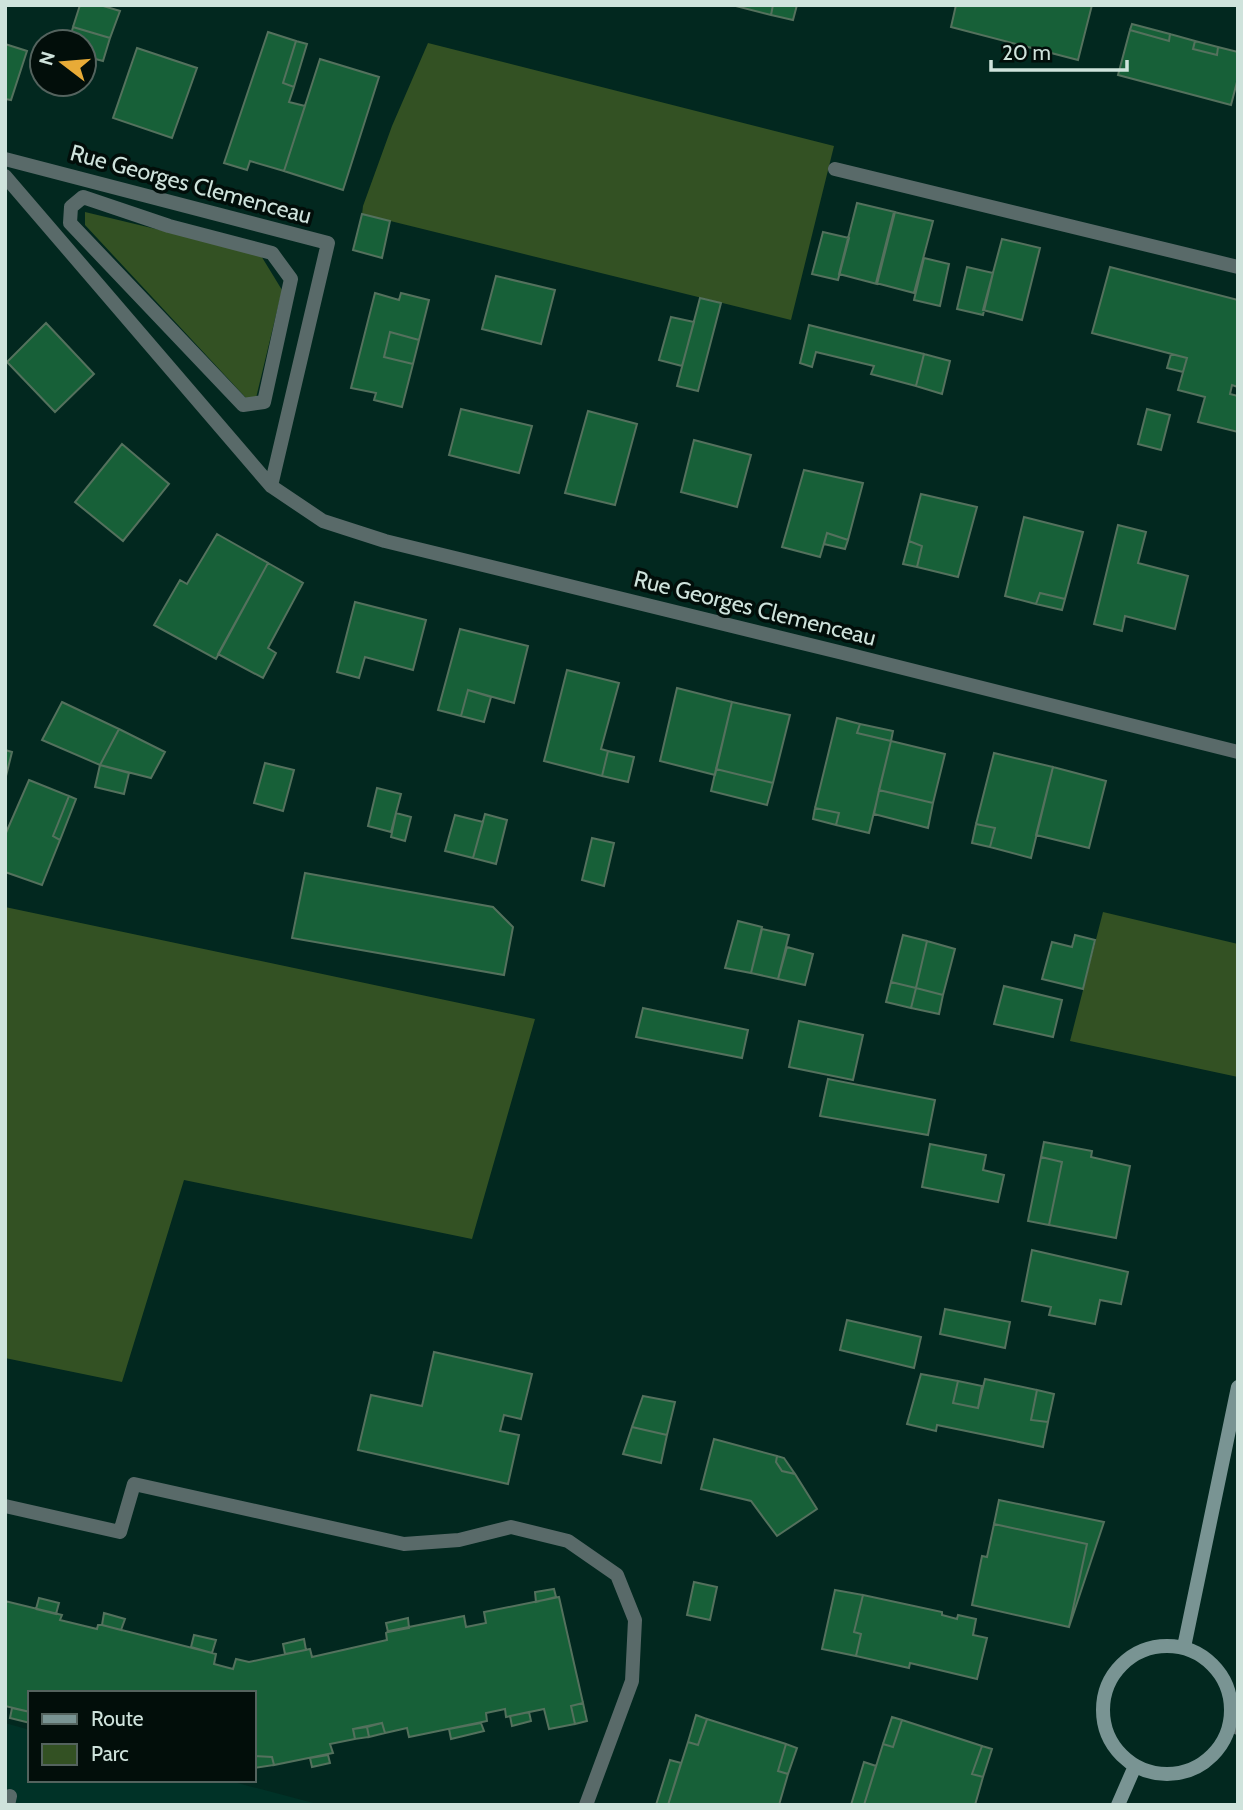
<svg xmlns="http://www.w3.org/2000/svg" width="1243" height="1810" font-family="Cabin,sans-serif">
  <rect width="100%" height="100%" fill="#02281f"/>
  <path fill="#003227" d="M5 1723 30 1730V1780H226L321 1805H5Z"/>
  <path fill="#335123" d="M428 43 834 146 791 320 362 214 363 206 392 126Z
    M85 212 260 254 282 290 256 398 247 399 85 225Z
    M5 907 535 1019 472 1239 184 1180 122 1382 5 1358Z
    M1103 912 1238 944V1077L1070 1041Z"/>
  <path fill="#176038" stroke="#54715d" stroke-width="2" d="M80 5H100L120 11 110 38 73 27Z
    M732 5H773L771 15Z
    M773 5H797L793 20 771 15Z
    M956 5H1092L1078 60 951 27Z
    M1132 24 1170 34 1169 41 1130 30Z
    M73 27 110 38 103 61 84 56V42H69Z
    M1130 30 1169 41 1170 34 1195 41 1193 49 1217 55 1218 47 1238 52V78L1231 105 1118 75Z
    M268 32 296 41 283 83 294 87 289 102 305 106 284 171 250 161 247 170 224 163Z
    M296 41 307 44 294 87 283 83Z
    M1195 41 1218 47 1217 55 1193 49Z
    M5 44 27 51 11 100 5 99Z
    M137 48 197 68 172 138 113 118Z
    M320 59 379 77 343 190 284 171Z
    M857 203 895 212 877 284 839 274Z
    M894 212 933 221 914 293 876 283Z
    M362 214 390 221 382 258 353 250Z
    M823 232 849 238 838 280 812 274Z
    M1002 239 1040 248 1022 320 983 310Z
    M924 258 949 264 940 306 914 300Z
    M967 267 993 273 983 315 957 309Z
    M1110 267 1238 300V387L1232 385 1230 394 1238 396V432L1198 422 1205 397 1178 390 1187 358 1092 333Z
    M496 276 555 290 541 344 482 329Z
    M375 293 399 300 401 293 429 300 419 340 390 332 384 357 413 364 402 407 374 400 376 393 351 388Z
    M700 298 721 303 698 391 677 386Z
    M671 317 694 322 682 366 659 360Z
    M46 323 94 374 55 412 7 362Z
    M809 325 924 354 916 386 871 374 874 366 816 352 812 367 800 363Z
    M390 332 419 340 413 364 384 357Z
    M924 354 950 361 942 394 916 386Z
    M1171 354 1187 358 1183 372 1167 368Z
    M461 409 532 426 519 473 449 455Z
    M1147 409 1170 415 1161 450 1138 444Z
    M588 411 637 424 615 505 565 493Z
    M694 440 751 455 737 507 681 492Z
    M122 444 169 484 123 541 75 502Z
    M804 470 863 483 848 540 827 533 820 557 782 547Z
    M921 494 977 507 958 577 917 567 922 546 909 541Z
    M1024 517 1083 532 1065 599 1040 593 1036 604 1005 596Z
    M1118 525 1146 532 1138 563 1188 576 1175 629 1125 616 1122 631 1094 624Z
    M827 533 848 540 845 549 824 544Z
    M217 534 268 563 216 659 154 625 180 580 187 584Z
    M909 541 922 546 917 567 903 564Z
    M268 563 303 583 268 648 276 653 263 678 218 654Z
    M1040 593 1065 599 1062 610 1036 604Z
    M355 602 426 620 413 670 365 657 359 678 337 672Z
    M460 629 528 646 514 703 468 690 461 716 438 710Z
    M567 670 619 683 601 749 608 751 602 776 544 761Z
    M677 688 732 702 715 775 660 761Z
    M468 690 491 697 484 722 461 716Z
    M62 702 119 729 100 765 42 740Z
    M732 702 790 715 773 783 716 769Z
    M837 718 860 724 857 733 891 741 869 833 836 825 839 813 815 808Z
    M860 724 893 731 891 741 857 733Z
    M119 729 165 752 151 778 100 765Z
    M891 741 945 754 933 803 879 790Z
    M5 750 12 752 5 780Z
    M608 751 634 757 628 782 602 776Z
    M994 753 1053 767 1031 858 990 847 995 828 976 824Z
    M265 763 294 770 283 811 254 803Z
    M100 765 129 773 124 794 95 787Z
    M1053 767 1106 781 1089 848 1036 835Z
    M716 769 773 783 767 805 711 791Z
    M29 780 69 796 53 836 60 840 42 885 5 872V835Z
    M377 788 401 794 391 832 368 826Z
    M879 790 933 803 928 828 874 814Z
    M69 796 76 799 60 840 53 836Z
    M815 808 839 813 836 825 813 819Z
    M396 813 411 817 405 841 391 837Z
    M485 814 507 820 496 864 473 858Z
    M455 815 483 822 473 858 445 851Z
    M976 824 995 828 990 847 972 843Z
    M592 838 614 843 604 886 582 880Z
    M305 873 493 907 513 927 504 975 292 938Z
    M738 921 762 927 751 973 725 968Z
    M762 929 789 935 778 979 751 973Z
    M903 935 927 941 916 988 891 982Z
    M1075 935 1095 940 1083 989 1042 979 1052 942 1072 947Z
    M927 941 955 949 943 995 916 988Z
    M787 947 813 954 805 985 778 979Z
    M891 982 916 988 911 1008 886 1002Z
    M1004 986 1062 1000 1053 1037 994 1024Z
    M916 988 943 995 939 1014 911 1008Z
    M643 1008 748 1030 742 1058 636 1037Z
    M799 1021 863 1035 853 1080 789 1067Z
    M828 1079 935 1100 928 1135 820 1116Z
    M1044 1142 1092 1151 1091 1157 1130 1166 1116 1238 1049 1225 1062 1162 1041 1157Z
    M930 1144 986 1155 983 1170 1004 1175 998 1202 922 1187Z
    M1041 1157 1062 1162 1049 1225 1028 1221Z
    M1032 1250 1128 1272 1121 1304 1100 1300 1095 1324 1049 1315 1051 1307 1022 1301Z
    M945 1309 1010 1322 1005 1348 940 1334Z
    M847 1320 921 1337 914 1368 840 1350Z
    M434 1352 532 1374 521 1419 504 1415 500 1431 519 1435 508 1484 358 1450 371 1395 422 1406Z
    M921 1374 958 1381 953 1403 978 1408 985 1379 1037 1390 1031 1420 1048 1422 1043 1447 937 1425 936 1431 907 1424Z
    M958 1381 982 1386 978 1408 953 1403Z
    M1037 1390 1054 1394 1048 1422 1031 1420Z
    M643 1396 675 1402 667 1435 632 1427Z
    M632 1427 667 1435 661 1463 623 1454Z
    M714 1439 777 1456 776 1462 782 1471 795 1474 817 1509 777 1536 751 1501 701 1489Z
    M777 1456 784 1458 795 1474 782 1471 776 1462Z
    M999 1500 1104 1522 1069 1627 1087 1544 994 1524Z
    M994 1524 1087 1544 1069 1627 972 1605 982 1556 987 1557Z
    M694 1582 717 1587 710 1620 687 1615Z
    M554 1589 556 1597 536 1602 535 1592Z
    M835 1590 863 1595 854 1632 861 1634 856 1656 822 1649Z
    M863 1595 942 1612V1615L957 1619 958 1615 976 1619 973 1635 987 1638 977 1679 910 1663 909 1668 856 1656 861 1634 854 1632Z
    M559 1597 583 1703 571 1706 575 1724 549 1729 544 1709 506 1717 505 1709 486 1713 487 1721 409 1737 407 1728 385 1733 382 1723 353 1729 355 1739 330 1744 333 1753 274 1765 272 1757 254 1756V1693H30V1712L5 1706V1601L62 1615 60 1620 97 1629 98 1625H102L216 1654 214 1664 233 1669 236 1659 249 1662 310 1649 312 1657 387 1640 386 1633 389 1631 464 1616 466 1627 486 1623 484 1612Z
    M39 1598 59 1603 56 1614 36 1609Z
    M104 1613 125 1619 121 1630 102 1625Z
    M408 1618 409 1628 388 1632 386 1623Z
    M194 1635 216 1640 212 1653 191 1647Z
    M304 1639 306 1650 285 1654 283 1644Z
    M583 1703 587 1721 575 1724 571 1706Z
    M12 1708 30 1712V1723L10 1718Z
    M529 1712 531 1721 512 1726 510 1716Z
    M696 1715 707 1719 698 1745 688 1742Z
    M892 1717 902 1720 893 1747 883 1744Z
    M707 1719 786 1744 778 1771 788 1774 779 1805H668L688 1742 698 1745Z
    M902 1720 982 1746 972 1774 983 1777 975 1805H864L883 1744 893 1747Z
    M382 1723 385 1733 369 1737 367 1727Z
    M481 1723 484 1731 451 1739 449 1729Z
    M367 1727 369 1737 355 1739 353 1729Z
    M786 1744 797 1748 788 1774 778 1771Z
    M982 1746 992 1749 983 1777 972 1774Z
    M328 1755 330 1763 312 1767 310 1758Z
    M254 1756 272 1757 274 1765 254 1768Z
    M670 1760 681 1763 668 1805H656Z
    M864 1762 876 1766 864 1805H851Z"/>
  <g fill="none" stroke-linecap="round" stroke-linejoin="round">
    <path stroke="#596a69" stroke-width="14" d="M835 169 1238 267
      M5 1506 120 1532 134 1484 404 1544 459 1540 511 1527 568 1541 617 1575 635 1620 632 1681 586 1805
      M8 1805 10 1796"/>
    <path stroke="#596a69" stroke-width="14" d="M5 159 328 243 271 486
      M5 176 271 486 323 521 385 541 843 653 1238 752
      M83 197 169 226 272 253 291 279 264 402 243 405 70 223 71 207Z
      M1230 1725 1238 1728"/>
    <path stroke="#799493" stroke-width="14" d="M1103 1710a64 64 0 1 1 128 0a64 64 0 1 1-128 0Z
      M1184 1647 1238 1387
      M1118 1805 1135 1766"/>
  </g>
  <g text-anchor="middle" stroke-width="7" stroke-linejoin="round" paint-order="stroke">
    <g font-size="23" fill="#cfe3dc" stroke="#020e0a">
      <text transform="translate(191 184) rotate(15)" y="8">Rue Georges Clemenceau</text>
      <text transform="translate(755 608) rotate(14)" y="8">Rue Georges Clemenceau</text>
    </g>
  </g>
  <rect width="1243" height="1810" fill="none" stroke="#cfe3dc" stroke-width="14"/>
  <rect x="28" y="1691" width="228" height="91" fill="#020e0a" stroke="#54635e" stroke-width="2"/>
  <rect x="42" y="1714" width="35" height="10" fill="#799493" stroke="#54635e" stroke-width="2"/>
  <text x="91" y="1726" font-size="21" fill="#cfe3dc">Route</text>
  <rect x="42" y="1744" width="35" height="21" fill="#335123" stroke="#54635e" stroke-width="2"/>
  <text x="91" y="1761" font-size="21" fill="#cfe3dc">Parc</text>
  <g transform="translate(63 63) rotate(286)"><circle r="33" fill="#020e0a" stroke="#54635e" stroke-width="2"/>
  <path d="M0-5L12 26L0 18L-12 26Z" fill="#e8ab37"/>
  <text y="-10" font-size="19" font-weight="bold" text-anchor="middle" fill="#cfe3dc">N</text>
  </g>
  <path d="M991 60v10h136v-10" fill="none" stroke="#cfe3dc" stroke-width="3.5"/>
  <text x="1002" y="60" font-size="21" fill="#cfe3dc" stroke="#020e0a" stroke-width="5" paint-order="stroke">20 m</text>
</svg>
